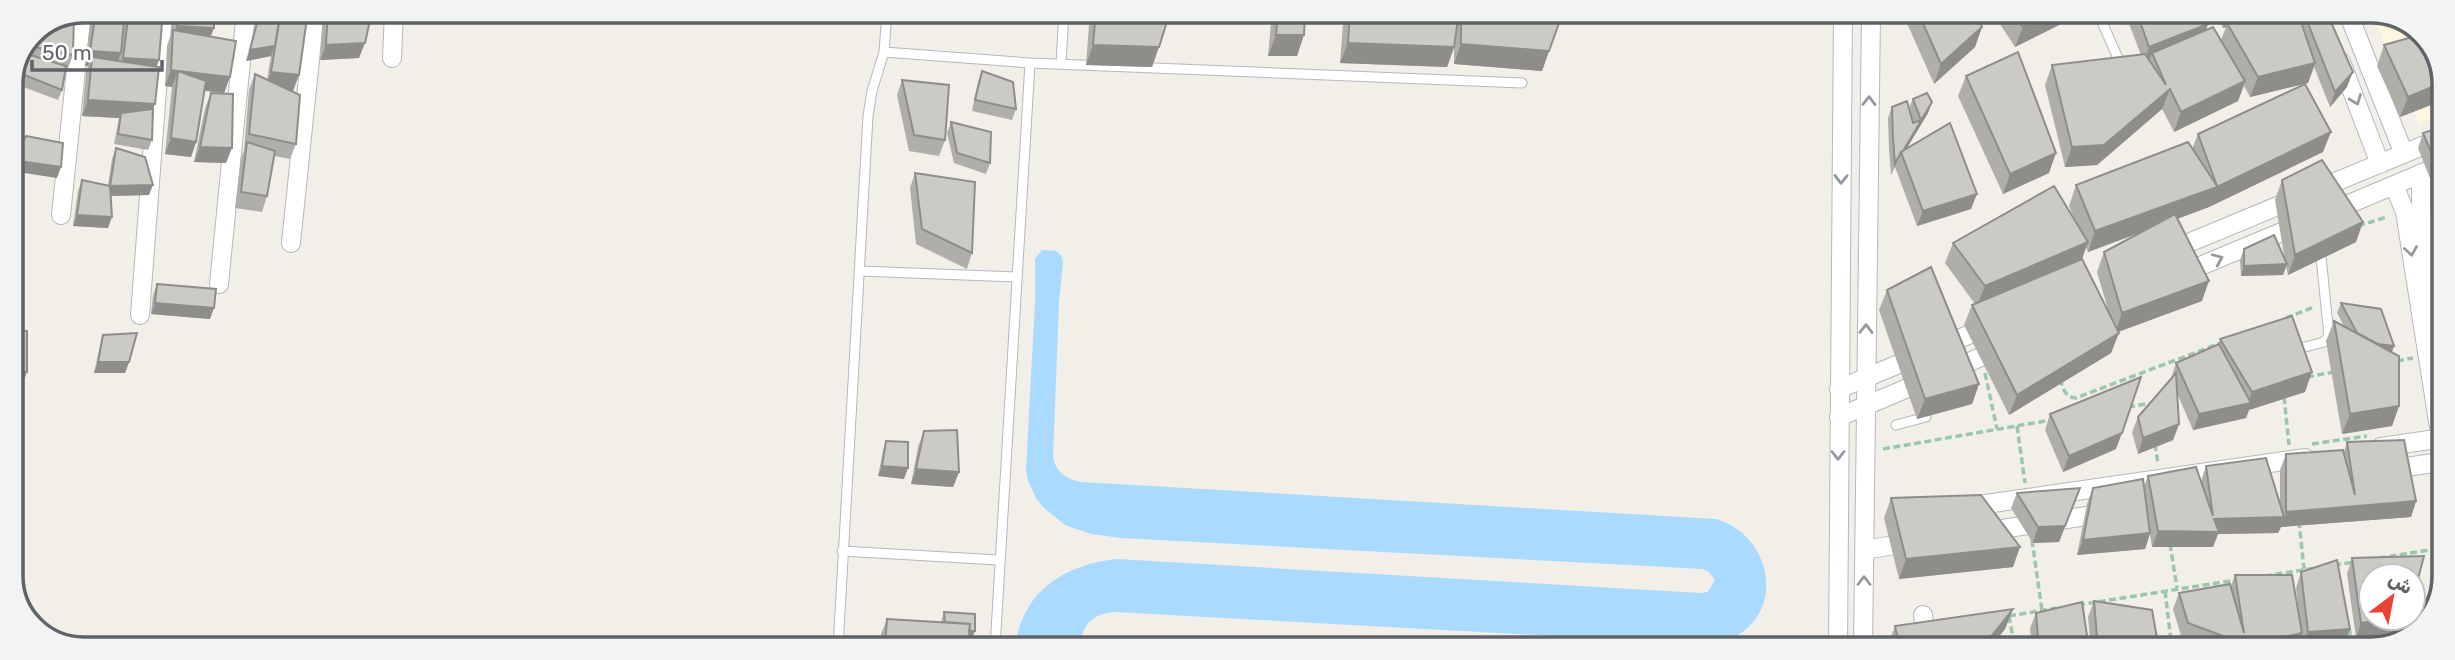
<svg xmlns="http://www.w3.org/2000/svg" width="2455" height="660" font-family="Rubik,Vazirmatn,sans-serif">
  <rect width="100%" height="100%" fill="#f1efe8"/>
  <path fill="#fef7e0" d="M2372 13H2389L2426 36 2444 79V114L2419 124Z"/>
  <path fill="#aadaff" d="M1042 250 1056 251 1061 255 1063 262 1059 302 1053 458C1056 472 1067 480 1082 482L1716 519C1774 536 1786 615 1730 639 1721 643 1712 643 1703 644L1114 612C1091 614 1082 626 1079 648H1016C1020 592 1066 564 1117 559L1701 593 1708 592 1715 580 1709 572 1703 569 1122 538 1091 534 1065 525 1043 507 1036 498 1028 481 1026 469 1035 302V259Z"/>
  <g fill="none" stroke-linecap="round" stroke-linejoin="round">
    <defs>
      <path id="service" d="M2098 13 2121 65
        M884 52 1030 63 1522 83
        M1061 63 1064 12
        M2423 219 2444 212
        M859 271 1016 277
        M2293 350 2324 342 2329 336 2320 247
        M1896 425 1926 417
        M842 551 998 560
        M838 648 868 116 872 91 884 52 887 11
        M995 648 1030 63"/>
      <path id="minor" d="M2348 13 2404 154
        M392 58 394 11
        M2341 62 2380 164
        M2421 173V207L2443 336
        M2394 185 2405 212 2440 434
        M2330 212 2444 164
        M61 215 82 11
        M291 243 315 11
        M2169 251 2444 137
        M2181 274 2301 224
        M219 284 246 11
        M140 315 163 11
        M1839 389 1992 325
        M1839 417 2000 349
        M2381 447 2436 439
        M2387 470 2440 462
        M1965 507 2305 458
        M1982 532 2106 513
        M1864 550 1913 542
        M1923 615 1928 649
        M1838 649 1843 12
        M1863 649 1871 12"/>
    </defs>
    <use href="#service" stroke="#b5b8bc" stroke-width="11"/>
    <use href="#minor" stroke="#b5b8bc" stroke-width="20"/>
    <path stroke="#9cc7a9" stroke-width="3.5" stroke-dasharray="7 3.5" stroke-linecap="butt" d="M2358 226 2387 217
      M2286 318 2314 307
      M2397 361 2413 358
      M1985 373 1997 429
      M2307 377 2334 372
      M2060 379C2063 388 2065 398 2076 398L2223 342
      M2284 397 2289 445
      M2128 407 2151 403
      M2017 426 2025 483
      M2155 444 2158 464
      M2312 444 2367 436
      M1883 449 2051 420
      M2299 521 2304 569
      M2032 540 2042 611
      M2170 544 2177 588
      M2379 558 2442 548
      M2334 565 2354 562
      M2265 576 2316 568
      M2165 591 2172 649
      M2078 605 2236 580
      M2009 616 2056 608
      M2009 616 2015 649
      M2349 628 2353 649"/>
    <use href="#service" stroke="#fff" stroke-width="9"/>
    <use href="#minor" stroke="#fff" stroke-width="18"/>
  </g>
  <path fill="#afaea9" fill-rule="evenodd" d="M93 11H163L156 67 152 140 148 150 114 144 119 118 82 116 86 73 88 66H85L91 16Z
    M173 11H214V28L210 37 230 77 224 93 205 91 196 142 191 157 165 154 172 87 165 86 167 46 171 34Z
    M259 11H308L293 91H290L296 144 290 159 275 156 267 196 262 212 235 208 241 158 244 150 249 90 255 74 267 80 271 56 246 61Z
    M323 11H372L359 58 320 60Z
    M1090 12H1170L1152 67 1086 65Z
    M1272 12H1305L1297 56H1268Z
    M1344 12H1563L1542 71 1454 64V48L1447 67 1340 63Z
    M1902 12H1975L1982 27 1975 47 1934 84Z
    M1992 12 2083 13 2015 47Z
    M2131 13H2203L2208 24 2206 30 2221 40 2226 27 2223 28 2215 13H2298L2300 19 2303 13H2327L2347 87 2330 107 2314 67 2308 83 2250 97 2244 86 2238 101 2174 132 2162 109 2097 165 2065 167 2045 85 2052 65 2141 55 2128 21Z
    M74 14 73 55 67 71 66 70 62 90 58 100 18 85 14 77 33 32Z
    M2384 45 2444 79V100L2400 117 2377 66Z
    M982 71 1016 109 1012 120 972 111 978 82Z
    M1966 76 2049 173 2003 194 1958 96Z
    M902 80 945 140 939 156 909 151 897 95Z
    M211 93 226 163 194 162 205 108Z
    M1913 99 1932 102 1928 113 1907 148 1971 209 1917 226 1895 167 1891 175 1889 149 1888 118 1892 107 1909 108Z
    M951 122 990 163 986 174 954 163 947 133Z
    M2444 126V199L2439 201 2418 148 2423 133Z
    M2198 134 2323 152 2209 207 2177 219 2202 301 2118 332 2111 353 2009 415 1964 325 1972 305 1975 304 1945 263 1953 243 2075 221 2069 206 2076 185 2192 149ZM2143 231 2104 252 2097 272 2109 313 2081 260 2086 247 2088 252Z
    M116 148 149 195 111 196 108 228 73 226 78 191 82 180 108 185 112 159Z
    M915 173 972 253 967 269 916 244 910 188Z
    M2282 180 2356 242 2288 275 2286 266 2283 275 2241 276 2240 260 2244 249 2285 261 2275 200Z
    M157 284 210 319 151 314 153 295Z
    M1887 290 1979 384 1972 404 1917 419 1879 310Z
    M2341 303 2392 352 2399 406 2392 426 2342 434 2326 341 2334 321 2344 326 2337 313Z
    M103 335 129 362 125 373H94L100 346Z
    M2220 339 2305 392 2249 410 2246 418 2193 430 2177 393 2179 424 2173 440 2138 454 2132 432 2138 417 2171 379 2176 363 2219 344Z
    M2050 414 2116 449 2063 472 2045 430Z
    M924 431 959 472 953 487 911 484 918 447Z
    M886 441 904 479 878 476 883 451Z
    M2347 442 2416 501 2411 517 2281 527 2278 533 2218 534 2213 547H2152L2150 534 2145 549 2077 555 2087 504 2093 488 2144 486 2148 476 2201 481 2206 466 2280 505V470L2286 454 2344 452Z
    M2080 488 2059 542 2033 543 2011 508 2017 493Z
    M1891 498 2013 567 1899 579 1884 518Z
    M2352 558 2371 618H2407L2403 631 2356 638 2347 574Z
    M2301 572 2350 629 2344 645 2303 648 2301 636 2297 649H2211L2182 639 2173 609 2179 593 2231 586 2235 575 2299 612 2296 588Z
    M2094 601 2159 649H2091L2088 617Z
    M2013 609 2005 629 1989 649H1889L1888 646 1895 626Z
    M944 612 971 642H969L968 648H881V634L887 619 941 622Z
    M2036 613 2089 649H2032L2030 628Z
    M2362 638 2371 649H2358Z"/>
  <path fill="#8f8d8a" d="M2051 13H2083L2015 47 2023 27Z
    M2228 13H2266L2227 23 2226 27 2223 28Z
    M2208 24 2203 39 2152 53 2149 61 2144 63 2149 47Z
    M177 26 214 28 208 43 172 37Z
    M1982 27 1975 47 1934 84 1941 64Z
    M1276 35H1304L1297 56H1268Z
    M29 39H31L25 55H23Z
    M365 43 359 58 320 60 326 45Z
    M1348 43 1454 47 1447 67 1340 63Z
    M1461 44 1549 51 1542 71 1454 64Z
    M1093 45 1159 47 1152 67 1086 65Z
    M275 46 271 56 246 61 250 50Z
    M90 51 121 53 115 69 92 57 88 66H85Z
    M123 58 159 60 153 76 118 74Z
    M2315 63 2308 83 2250 97 2258 77Z
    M171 70 178 71 172 87 165 86Z
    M178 71 230 77 224 93 176 87Z
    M271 72 299 75 293 91 265 88Z
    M2353 72 2347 87 2330 107 2335 92Z
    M2245 81 2238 101 2174 132 2181 112Z
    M2444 82V100L2400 117 2408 97Z
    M2170 89 2162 109 2097 165 2065 167 2072 147Z
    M88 100 155 104 149 120 121 113 119 118 82 116Z
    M1932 102 1928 113 1902 156V153Z
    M2331 132 2323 152 2209 207 2088 252 2095 231 2217 187Z
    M171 138 196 142 191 157 165 154Z
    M200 147 232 148 226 163 194 162Z
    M2056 153 2049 173 2003 194 2010 174Z
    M11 160 61 167 57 178 11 171Z
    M153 185 149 195 106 196 110 186Z
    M2444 188V199L2439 201Z
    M1977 194 1971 209 1917 226 1923 211Z
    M77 215 112 217 108 228 73 226Z
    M2363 222 2356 242 2288 275 2295 255Z
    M2088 242 2081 262 1977 306 1985 286Z
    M2287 264 2283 275 2241 276 2244 266Z
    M2209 281 2202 301 2115 333 2122 313Z
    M155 303 214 308 210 319 151 314Z
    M2119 333 2111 353 2009 415 2017 395Z
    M2362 342 2394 346 2390 357Z
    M98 362H129L125 373H94Z
    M11 371 27 372 21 388 11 387Z
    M2312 372 2305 392 2249 410 2246 418 2193 430 2199 414 2247 404 2252 392Z
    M1979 384 1972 404 1917 419 1925 399Z
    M2399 406 2392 426 2342 434 2350 414Z
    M2179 424 2173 440 2138 454 2143 438Z
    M2122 433 2116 449 2063 472 2069 456Z
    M882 466 908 468 904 479 878 476Z
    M916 469 959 472 953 487 911 484Z
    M2080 488 2059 542 2033 543 2038 527Z
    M2416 501 2411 517 2281 527 2278 533 2218 534 2213 547H2152L2158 531 2214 519 2284 517 2286 512Z
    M2150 533 2145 549 2077 555 2083 540Z
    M2020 547 2013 567 1899 579 1906 559Z
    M2013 609 2005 629 1989 649H1981Z
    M2391 618H2407L2403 631 2356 638 2361 623Z
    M945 627 975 631 971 642 941 638Z
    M2350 629 2344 645 2303 648 2308 632Z
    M2302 633 2297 649H2246L2247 645Z"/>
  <path fill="#cccac5" stroke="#8f8d8a" stroke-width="2" d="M96 11H125L121 53 90 51Z
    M129 11H163L159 60 123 58Z
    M177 11H214V28L177 26Z
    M260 11H276L280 14 275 46 250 50Z
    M281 11H308L299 75 271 72Z
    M328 11H372L365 43 326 45Z
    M1096 12H1170L1159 47 1093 45Z
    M1278 12H1305L1304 35H1276Z
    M1350 12H1459L1454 47 1348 43Z
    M1461 12H1563L1549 51 1461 44Z
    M1918 12H1975L1982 27 1941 64Z
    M2013 13H2051L2023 27Z
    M2137 13H2203L2208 24 2149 47Z
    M2253 13H2298L2315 63 2258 77 2227 23Z
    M2304 13H2327L2353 72 2335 92Z
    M74 14 73 55 30 46 34 31Z
    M2213 27 2245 81 2181 112 2170 89 2104 145 2072 147 2052 65 2145 54 2166 85 2152 53Z
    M173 30 236 41 230 77 178 71 206 81 196 142 171 138 178 71 171 70Z
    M2423 34 2426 36 2444 79V82L2408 97 2384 45Z
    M2018 52 2056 153 2010 174 1966 76Z
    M24 53 66 66 62 90 22 74 18 67Z
    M92 57 159 67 155 104 88 100Z
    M982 71 1013 82 1016 109 975 100Z
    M255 74 300 95 296 144 249 134Z
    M12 80 13 106H11L10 84Z
    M902 80 949 85 945 140 914 135Z
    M2305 84 2331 132 2217 187 2095 231 2076 185 2188 142 2217 186 2198 134Z
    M211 93 233 94 232 148 200 147Z
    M1927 93 1932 102 1903 151 1901 152 1895 164 1893 138 1892 107 1907 101 1913 123 1921 120 1913 99Z
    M153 109 152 140 118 134 121 113Z
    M951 122 991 132 990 163 957 153Z
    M1950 123 1977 194 1923 211 1901 152Z
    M2444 126V183L2423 133Z
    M26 136 63 143 61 167 11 160Z
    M247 142 275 151 267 196 241 192Z
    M116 148 145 157 153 185 110 186Z
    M2322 160 2363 222 2295 255 2282 180Z
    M915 173 975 182 972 253 922 229Z
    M82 180 110 186 112 217 77 215Z
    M2054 186 2088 242 1985 286 1953 243Z
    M2175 214 2209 281 2122 313 2104 252Z
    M2274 235 2287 264 2244 266V249Z
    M2082 259 2119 333 2017 395 1972 305Z
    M1931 267 1979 384 1925 399 1887 290Z
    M157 284 216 289 214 308 155 303Z
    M2341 303 2381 309 2394 346 2378 344 2357 333Z
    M2292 316 2312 372 2252 392 2220 339Z
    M2334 321 2399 356V406L2350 414Z
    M11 330 27 331V372L11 371Z
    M137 333 129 362H98L103 335Z
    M2219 344 2251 403 2199 414 2176 363Z
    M2176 373 2179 424 2143 438 2138 417Z
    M2141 377 2122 433 2069 456 2050 414Z
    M957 430 959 472 916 469 924 431Z
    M2404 440 2416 501 2286 512V454L2343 450 2355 495 2347 442Z
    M886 441 908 442V468L882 466Z
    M2266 458 2284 517 2214 519 2219 532 2158 531 2148 476 2196 467 2213 516 2206 466Z
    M2143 479 2150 533 2083 540 2093 488Z
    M2080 488 2065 526 2038 527 2017 493Z
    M1981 495 2020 547 1906 559 1891 498Z
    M2424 556 2413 598V576H2371V618H2391L2361 623 2352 558Z
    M2337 560 2350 629 2308 632 2301 572Z
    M2235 575H2292L2302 633 2247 645 2188 623 2179 593 2230 584 2244 633Z
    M2094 601 2152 610 2159 649H2098Z
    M2082 602 2089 649H2039L2036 613Z
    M2013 609 1981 649H1900L1895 626Z
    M944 612 975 614V631H969L970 624 945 622Z
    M887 619 970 624 968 648H904L885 647Z
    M2394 633 2392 642 2371 649H2365L2362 638Z
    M2329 645 2331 649H2314Z"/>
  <defs><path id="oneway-chevron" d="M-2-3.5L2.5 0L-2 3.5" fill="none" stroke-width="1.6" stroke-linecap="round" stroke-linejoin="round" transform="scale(1.75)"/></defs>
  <g stroke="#979a9d">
    <use href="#oneway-chevron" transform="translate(2356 100) rotate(69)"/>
    <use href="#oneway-chevron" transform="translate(1869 101) rotate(-89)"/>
    <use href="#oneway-chevron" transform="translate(1841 179) rotate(91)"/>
    <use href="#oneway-chevron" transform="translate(2411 251) rotate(81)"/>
    <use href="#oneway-chevron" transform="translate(2218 259) rotate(-23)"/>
    <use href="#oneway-chevron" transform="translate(1866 329) rotate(-89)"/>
    <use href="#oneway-chevron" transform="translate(1838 455) rotate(90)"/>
    <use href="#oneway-chevron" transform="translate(1864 581) rotate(-90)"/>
  </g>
  <path d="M0 0H2455V660H0ZM84 23H2371A61 61 0 0 1 2432 84V576A61 61 0 0 1 2371 637H84A61 61 0 0 1 23 576V84A61 61 0 0 1 84 23Z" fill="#f2f3f3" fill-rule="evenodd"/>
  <path fill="none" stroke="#5f6368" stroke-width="3.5" d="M84 23H2371A61 61 0 0 1 2432 84V576A61 61 0 0 1 2371 637H84A61 61 0 0 1 23 576V84A61 61 0 0 1 84 23Z"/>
  <g transform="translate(2392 597) rotate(32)"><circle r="33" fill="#ffffff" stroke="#bfc1c3" stroke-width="2"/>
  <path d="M0-5L12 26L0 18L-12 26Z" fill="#ea4335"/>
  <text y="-10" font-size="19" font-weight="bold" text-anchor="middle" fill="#5f6368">ش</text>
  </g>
  <path d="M32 60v10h130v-10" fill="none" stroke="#5f6368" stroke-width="3.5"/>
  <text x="42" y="60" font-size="21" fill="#5f6368" stroke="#ffffff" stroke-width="5" paint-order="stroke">50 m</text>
</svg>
